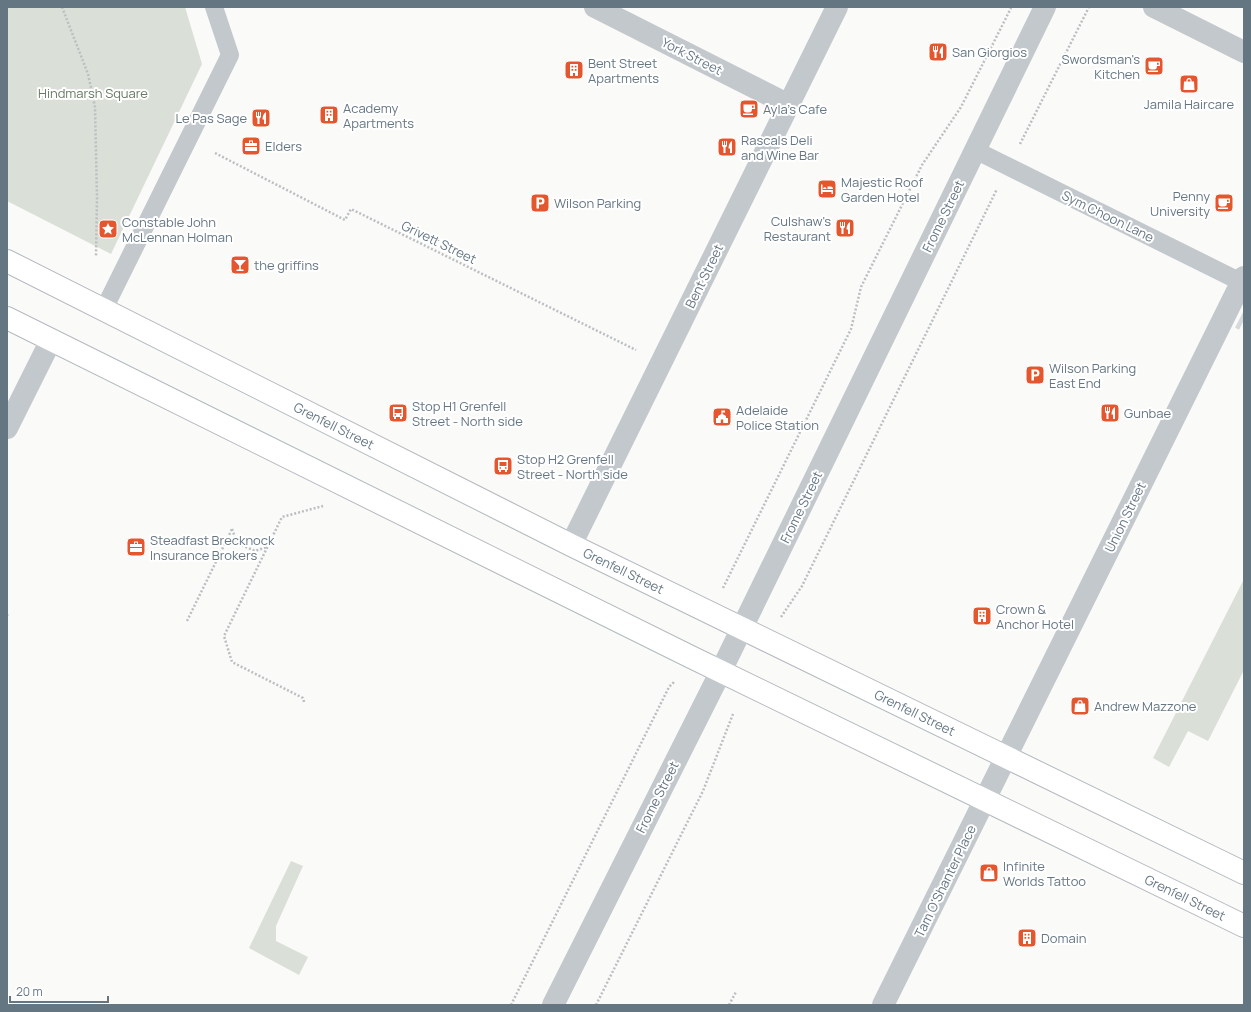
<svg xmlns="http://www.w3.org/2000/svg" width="1251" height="1012" font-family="Manrope,sans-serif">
  <rect width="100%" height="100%" fill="#fafaf8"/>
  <path fill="#dadfd7" d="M7 7H185L202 64 111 254 7 201Z
    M1244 579V670L1208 741 1188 731 1169 767 1153 758Z
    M291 861 303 866 276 926V941L308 957 299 975 249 948Z"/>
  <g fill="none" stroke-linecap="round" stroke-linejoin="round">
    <path stroke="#d5d9db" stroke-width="22" stroke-dasharray="22 11" stroke-linecap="butt" d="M1240 318 1244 320"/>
    <defs>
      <g id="secondary">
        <path id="s1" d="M7 261 571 545 1244 873"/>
        <path id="s2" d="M7 318 689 656 1244 926"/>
      </g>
    </defs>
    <use href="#secondary" stroke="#b3babf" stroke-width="24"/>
    <path stroke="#bbbfc2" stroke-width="2.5" stroke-dasharray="2 2" stroke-linecap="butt" d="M62 7 88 74 95 107 97 198 96 256
      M1020 144 1089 7
      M215 153 345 220 351 209 636 350
      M232 529 237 543 255 551 267 547
      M723 588 851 329 861 287 922 165 961 107 1011 8
      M7 615 8 616
      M781 617 802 586 997 189
      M187 621 232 529
      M304 702 303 698 232 662 224 636 282 517 323 506
      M511 1005 669 687 675 681
      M596 1005 703 791 733 714
      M729 1005 736 992"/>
    <path stroke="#c3c8cc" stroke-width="18" d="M975 150 1241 282
      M104 309 230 55 214 7"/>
    <path stroke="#c3c8cc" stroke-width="22" d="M595 7 789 105
      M7 428 51 340
      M571 545 837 7
      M883 1005 1244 277"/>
    <path stroke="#c3c8cc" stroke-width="22" d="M1154 7 1244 52
      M553 1005 721 671 1045 7"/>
    <use href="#secondary" stroke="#fff" stroke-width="22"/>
  </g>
  <defs>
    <symbol id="restaurant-square" viewBox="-11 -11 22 22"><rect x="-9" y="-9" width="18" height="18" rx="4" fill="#e4572e" stroke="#fff"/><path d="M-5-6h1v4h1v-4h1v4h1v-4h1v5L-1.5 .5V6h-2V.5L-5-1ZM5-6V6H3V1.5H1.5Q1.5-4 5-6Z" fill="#fff"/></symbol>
    <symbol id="cafe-square" viewBox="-11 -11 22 22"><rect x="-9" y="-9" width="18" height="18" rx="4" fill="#e4572e" stroke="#fff"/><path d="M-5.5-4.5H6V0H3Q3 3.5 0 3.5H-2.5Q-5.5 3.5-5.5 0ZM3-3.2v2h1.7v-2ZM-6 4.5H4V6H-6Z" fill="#fff"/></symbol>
    <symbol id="building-square" viewBox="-11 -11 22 22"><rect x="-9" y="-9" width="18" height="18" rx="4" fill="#e4572e" stroke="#fff"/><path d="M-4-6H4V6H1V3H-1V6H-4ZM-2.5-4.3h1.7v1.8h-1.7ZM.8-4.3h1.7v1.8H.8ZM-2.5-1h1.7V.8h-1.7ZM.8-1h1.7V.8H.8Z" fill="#fff"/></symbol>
    <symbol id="shop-square" viewBox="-11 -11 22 22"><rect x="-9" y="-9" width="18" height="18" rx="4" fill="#e4572e" stroke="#fff"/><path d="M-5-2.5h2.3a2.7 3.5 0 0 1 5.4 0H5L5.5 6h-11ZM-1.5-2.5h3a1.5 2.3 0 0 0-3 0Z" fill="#fff"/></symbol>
    <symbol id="office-square" viewBox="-11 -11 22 22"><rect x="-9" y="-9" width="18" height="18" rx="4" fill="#e4572e" stroke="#fff"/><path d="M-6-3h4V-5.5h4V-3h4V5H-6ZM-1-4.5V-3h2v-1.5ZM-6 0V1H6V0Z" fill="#fff"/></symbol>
    <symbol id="hotel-square" viewBox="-11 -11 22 22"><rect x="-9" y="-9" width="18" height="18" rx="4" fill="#e4572e" stroke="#fff"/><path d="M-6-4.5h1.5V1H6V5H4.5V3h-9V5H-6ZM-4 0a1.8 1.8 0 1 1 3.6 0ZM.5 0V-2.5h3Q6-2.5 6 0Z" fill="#fff"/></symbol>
    <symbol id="parking-square" viewBox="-11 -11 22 22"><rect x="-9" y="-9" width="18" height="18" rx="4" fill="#e4572e" stroke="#fff"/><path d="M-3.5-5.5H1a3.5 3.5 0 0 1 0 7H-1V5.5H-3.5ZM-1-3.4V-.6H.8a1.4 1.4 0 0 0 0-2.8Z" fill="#fff"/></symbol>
    <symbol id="sight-square" viewBox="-11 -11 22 22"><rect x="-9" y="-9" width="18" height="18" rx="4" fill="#e4572e" stroke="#fff"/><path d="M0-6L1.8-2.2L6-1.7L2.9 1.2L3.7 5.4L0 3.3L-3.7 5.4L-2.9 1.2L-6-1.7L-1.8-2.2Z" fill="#fff"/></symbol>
    <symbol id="bar-square" viewBox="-11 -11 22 22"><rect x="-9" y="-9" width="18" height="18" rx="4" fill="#e4572e" stroke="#fff"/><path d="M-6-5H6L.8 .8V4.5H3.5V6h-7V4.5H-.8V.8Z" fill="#fff"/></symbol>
    <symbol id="bus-square" viewBox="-11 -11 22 22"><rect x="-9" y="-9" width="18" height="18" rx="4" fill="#e4572e" stroke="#fff"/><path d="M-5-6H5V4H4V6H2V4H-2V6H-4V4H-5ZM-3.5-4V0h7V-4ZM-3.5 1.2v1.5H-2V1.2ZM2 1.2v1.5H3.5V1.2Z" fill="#fff"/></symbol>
    <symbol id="civic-square" viewBox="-11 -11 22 22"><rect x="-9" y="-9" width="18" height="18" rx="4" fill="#e4572e" stroke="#fff"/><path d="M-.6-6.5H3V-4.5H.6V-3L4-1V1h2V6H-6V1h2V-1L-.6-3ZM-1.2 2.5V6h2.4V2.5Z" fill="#fff"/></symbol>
  </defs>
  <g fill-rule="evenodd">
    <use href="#restaurant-square" x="927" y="41" width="22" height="22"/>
    <use href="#cafe-square" x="1143" y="55" width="22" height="22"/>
    <use href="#building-square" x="563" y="59" width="22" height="22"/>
    <use href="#shop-square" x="1178" y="73" width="22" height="22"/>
    <use href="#cafe-square" x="738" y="98" width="22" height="22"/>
    <use href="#building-square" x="318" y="104" width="22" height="22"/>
    <use href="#restaurant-square" x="250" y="107" width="22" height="22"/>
    <use href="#office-square" x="240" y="135" width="22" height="22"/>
    <use href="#restaurant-square" x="716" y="136" width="22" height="22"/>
    <use href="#hotel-square" x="816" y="178" width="22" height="22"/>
    <use href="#parking-square" x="529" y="192" width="22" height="22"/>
    <use href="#cafe-square" x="1213" y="192" width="22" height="22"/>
    <use href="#restaurant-square" x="834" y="217" width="22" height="22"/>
    <use href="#sight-square" x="97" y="218" width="22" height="22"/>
    <use href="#bar-square" x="229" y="254" width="22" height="22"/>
    <use href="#parking-square" x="1024" y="364" width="22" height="22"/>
    <use href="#bus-square" x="387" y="402" width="22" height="22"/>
    <use href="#restaurant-square" x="1099" y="402" width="22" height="22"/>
    <use href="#civic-square" x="711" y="406" width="22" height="22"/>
    <use href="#bus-square" x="492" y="455" width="22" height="22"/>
    <use href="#office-square" x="125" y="536" width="22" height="22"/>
    <use href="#building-square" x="971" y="605" width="22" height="22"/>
    <use href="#shop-square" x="1069" y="695" width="22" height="22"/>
    <use href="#shop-square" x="978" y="862" width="22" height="22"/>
    <use href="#building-square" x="1016" y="927" width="22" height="22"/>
  </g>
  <g text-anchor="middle" stroke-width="4" stroke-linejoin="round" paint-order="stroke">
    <g font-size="13" fill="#657683" stroke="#fff" text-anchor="start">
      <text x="952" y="57">San Giorgios</text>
      <text x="1140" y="64" text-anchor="end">Swordsman's<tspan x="1140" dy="15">Kitchen</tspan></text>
      <text x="588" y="68">Bent Street<tspan x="588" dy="15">Apartments</tspan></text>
      <text x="1189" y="109" text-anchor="middle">Jamila Haircare</text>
      <text x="343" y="113">Academy<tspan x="343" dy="15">Apartments</tspan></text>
      <text x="763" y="114">Ayla's Cafe</text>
      <text x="247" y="123" text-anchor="end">Le Pas Sage</text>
      <text x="741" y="145">Rascals Deli<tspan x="741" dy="15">and Wine Bar</tspan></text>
      <text x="265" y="151">Elders</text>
      <text x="841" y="187">Majestic Roof<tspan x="841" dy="15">Garden Hotel</tspan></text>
      <text x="1210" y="201" text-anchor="end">Penny<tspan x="1210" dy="15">University</tspan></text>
      <text x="554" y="208">Wilson Parking</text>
      <text x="831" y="226" text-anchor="end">Culshaw's<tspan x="831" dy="15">Restaurant</tspan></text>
      <text x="122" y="227">Constable John<tspan x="122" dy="15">McLennan Holman</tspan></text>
      <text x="254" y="270">the griffins</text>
      <text x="1049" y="373">Wilson Parking<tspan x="1049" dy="15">East End</tspan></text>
      <text x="412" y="411">Stop H1 Grenfell<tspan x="412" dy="15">Street - North side</tspan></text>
      <text x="736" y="415">Adelaide<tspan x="736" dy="15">Police Station</tspan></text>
      <text x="1124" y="418">Gunbae</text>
      <text x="517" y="464">Stop H2 Grenfell<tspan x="517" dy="15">Street - North side</tspan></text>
      <text x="150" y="545">Steadfast Brecknock<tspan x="150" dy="15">Insurance Brokers</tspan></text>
      <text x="996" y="614">Crown &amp;<tspan x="996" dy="15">Anchor Hotel</tspan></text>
      <text x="1094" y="711">Andrew Mazzone</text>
      <text x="1003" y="871">Infinite<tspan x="1003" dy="15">Worlds Tattoo</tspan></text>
      <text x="1041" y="943">Domain</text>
    </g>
    <g font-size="13" fill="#657683" stroke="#fff">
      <text transform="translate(692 56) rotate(27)" y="5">York Street</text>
      <text transform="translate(943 216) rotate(-64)" y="5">Frome Street</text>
      <text transform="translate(1108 216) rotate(26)" y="5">Sym Choon Lane</text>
      <text transform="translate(439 242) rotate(26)" y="5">Grivett Street</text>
      <text transform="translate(704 276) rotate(-64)" y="5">Bent Street</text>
      <text dy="5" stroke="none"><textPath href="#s1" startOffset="366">Grenfell Street</textPath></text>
      <text transform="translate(801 507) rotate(-64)" y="5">Frome Street</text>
      <text transform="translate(1125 517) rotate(-64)" y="5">Union Street</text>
      <text dy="5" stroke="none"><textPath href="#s1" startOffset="690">Grenfell Street</textPath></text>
      <text dy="5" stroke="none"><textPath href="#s1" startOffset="1014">Grenfell Street</textPath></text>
      <text transform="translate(657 797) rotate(-63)" y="5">Frome Street</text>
      <text transform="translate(945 881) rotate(-64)" y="5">Tam O'Shanter Place</text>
      <text dy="5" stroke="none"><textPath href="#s2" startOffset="1313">Grenfell Street</textPath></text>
    </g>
    <g font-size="13" fill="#687a64" stroke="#fff">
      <text x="93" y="98">Hindmarsh Square</text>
    </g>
  </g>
  <rect width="1251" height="1012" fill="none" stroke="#657683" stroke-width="16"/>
  <path d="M10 996v6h98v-6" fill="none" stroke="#657683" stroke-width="2"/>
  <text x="16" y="996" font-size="12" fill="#657683" stroke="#ffffff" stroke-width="3" paint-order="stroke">20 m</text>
</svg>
